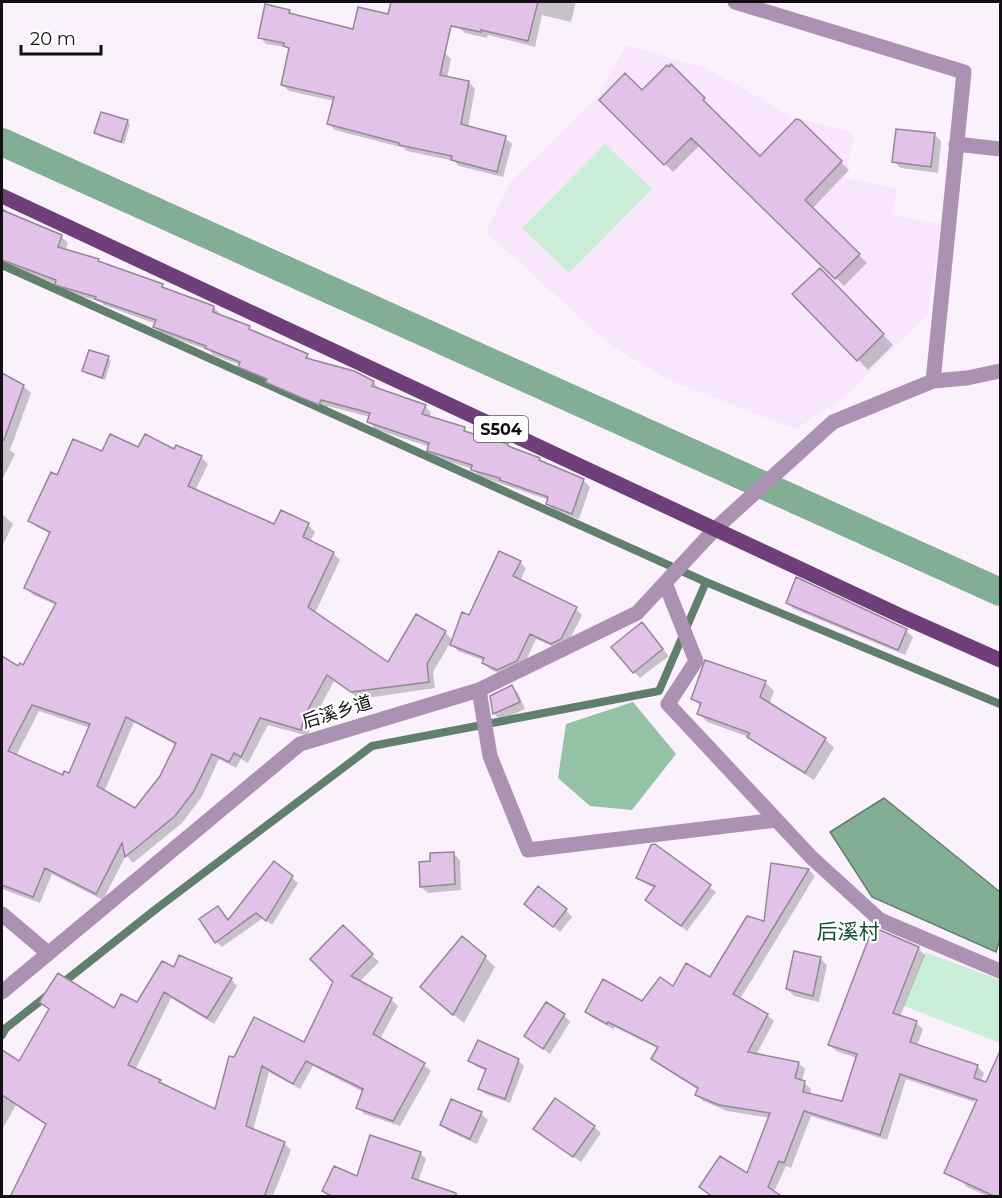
<svg xmlns="http://www.w3.org/2000/svg" width="1002" height="1198" font-family="Montserrat,'Noto Sans SC',sans-serif">
  <rect width="100%" height="100%" fill="#fbf1fd"/>
  <path fill="#f8e6fc" d="M626 45 706 68 791 116 854 133 846 178 897 188 892 215 941 223 928 315 846 396 796 429 666 379 608 343 486 232 510 182 597 97Z"/>
  <path fill="#cbeed7" d="M605 144 652 189 569 273 522 228Z
    M925 952 1000 980V1043L904 1006Z"/>
  <path fill="#94c2a5" d="M633 702 676 754 632 810 590 806 558 778 566 724Z"/>
  <path fill="#82af93" stroke="#607f6d" stroke-width="1.5" d="M884 798 1000 892V939L996 952 872 897 830 832Z"/>
  <path fill="#0003" fill-rule="evenodd" d="M395 2H576L571 22 542 15 535 47 488 35 487 38 465 33 458 27 401 8Z
    M289 11 295 16 445 53 451 59 447 78 469 82 475 89 468 128 505 138 512 144 503 177 459 166 454 161 407 151 404 148 335 130 329 124 334 101 289 91 282 85 290 51 286 47 266 44 260 37Z
    M671 66 712 108 710 110 760 159 799 122 849 170 812 209 867 263 844 286 700 145 673 172 601 100 642 92Z
    M127 121 130 124 124 144 99 136 96 133Z
    M935 135 941 141 938 173 901 168 894 162Z
    M2 207 14 217 61 236 68 243 65 251 98 261 163 286 168 291 214 307 220 314V316L307 356 312 361 373 382 380 390 425 406 431 413 429 418 465 429 470 434 539 459 542 463 583 480 590 487 579 519 554 510 547 504 549 500 479 476 472 469 435 457 429 451 430 447 375 429 369 422 370 417 328 406 326 411 310 404 274 388 267 382 246 373 240 365 213 355 209 350 161 334 155 327 156 324 104 305 101 302 63 291 56 284 5 264 2 261Z
    M820 270 893 345 868 370 794 294Z
    M108 358 111 361 105 380 87 374 84 371Z
    M2 375 23 386 31 393 10 450 15 454 2 480Z
    M139 449 175 451 201 457 208 464 195 491 275 526 308 525 315 532 310 542 333 553 340 560 315 613 389 664 445 632 453 641 470 617 520 562 526 568 520 581 576 609 582 615 567 645 558 649 536 639 523 667 504 676 490 669 484 663 485 661 458 651 450 643 433 672 435 688 360 699 334 681 312 722 308 736 268 725 248 763 241 759 236 768 219 759 201 798 182 823 133 863 126 855 103 900 52 874 40 903 2 889V658L19 668 24 667 56 605 33 595 26 588 51 534 37 527 30 520 58 477 102 453ZM39 711 90 728 69 775 63 777 16 756ZM134 722 176 745 161 777 135 809 104 792Z
    M2 514 13 524 2 547Z
    M788 603 906 631 913 637 905 655 794 609Z
    M642 624 669 656 640 678 634 672Z
    M765 682 774 691 769 705 825 739 834 748 814 780 758 745 749 737 707 722 699 713 701 707 693 699Z
    M511 687 518 693 525 709 501 720 494 714 491 696Z
    M654 846 716 892 687 931 653 905 656 889 644 883 638 878Z
    M453 853 460 860 461 890 428 893 421 887 432 863Z
    M274 863 298 883 272 925 263 918 222 947 216 942 218 908 229 921Z
    M772 864 809 870 815 876 740 999 767 1015 774 1021 756 1055 798 1063 805 1069 802 1081 811 1089 810 1095 843 1102 857 1058 836 1051 830 1045 918 948 925 955 900 1017 916 1023 923 1029 917 1046 977 1066 984 1073 974 1102 906 1079 887 1140 811 1116 791 1168 786 1166 772 1196H712L701 1187 748 1176 770 1118 727 1111 703 1101 697 1094 699 1090 659 1065 653 1058 659 1049 615 1027 613 1029 593 1018 586 1012 643 1003 673 988 711 979 765 923Z
    M533 910H566L572 917 560 932Z
    M343 927 379 962 359 982 391 999 398 1006 380 1039 424 1065 431 1071 400 1126 364 1114 358 1107 363 1092 313 1066 300 1089 269 1072 253 1130 284 1143 291 1150 273 1196H12L47 1125 16 1105 2 1130V1052L20 1064 50 1010 41 1002 114 1010 138 1004 175 969 231 979 237 986 214 1024 171 998 135 1070 216 1111 230 1058 305 1044 335 982Z
    M485 957 495 967 464 1023 432 997Z
    M821 959 827 965 819 1002 794 996 787 989Z
    M564 1015 570 1022 550 1054 526 1036Z
    M478 1042 519 1061 524 1066 510 1103 485 1094 480 1089 487 1071 475 1066 470 1060Z
    M452 1101 481 1114 488 1120 477 1144 448 1131 441 1124Z
    M1000 1103V1196H987L967 1187 959 1179Z
    M594 1127 601 1133 581 1162 535 1129Z
    M420 1153 426 1159 418 1181 462 1196H338L358 1178Z"/>
  <g fill="none" stroke-linecap="round" stroke-linejoin="round">
    <path stroke="#607f6d" stroke-width="8" d="M2 265 706 582 1000 704
      M60 985 156 909 372 746 659 691 706 582
      M2 1035 6 1028 48 995"/>
    <path stroke="#82af93" stroke-width="28" d="M2 142 1000 592"/>
  </g>
  <path fill="#e2c2e9" stroke="#938896" stroke-width="1.5" fill-rule="evenodd" d="M391 2H538L528 41 481 30V32L451 26 440 75 469 81 461 124 506 136 497 172 451 160 452 156 399 145V143L327 124 334 97 281 85 289 48 283 46 284 43 258 38 265 4 290 10 289 13 353 29 358 7 388 14Z
    M671 64 705 98 703 100 760 156 796 119 800 120 842 161 805 200 860 254 835 279 691 138 664 165 599 100 625 73 642 90 667 65 669 67Z
    M101 112 128 120 121 142 94 133Z
    M896 129 935 133 931 167 892 162Z
    M2 210 62 235 58 247 99 259 98 261 163 284 162 287 214 306 213 312 250 326 249 329 308 354 306 358 354 371 374 381 372 386 426 405 422 414 465 427 464 431 508 444V446L540 458 539 460 584 479 572 514 546 504 548 497 500 480V478L471 470 472 465 427 451 429 443 367 422 370 413 321 400 319 405 302 398 265 382 267 379 238 367 240 362 205 348 206 346 153 327 156 320 95 299 96 297 55 285 56 280 2 260Z
    M820 268 884 334 857 361 792 294Z
    M89 350 109 356 102 378 82 371Z
    M2 373 24 385 4 440 2 439Z
    M110 434 138 447 145 434 174 449 176 445 202 456 188 486 274 524 281 510 309 523 303 537 334 552 308 607 388 662 416 614 446 631 427 664 429 682 351 692 327 675 305 715 301 730 260 718 241 757 234 753 229 762 212 754 194 791 175 816 125 857 122 843 96 894 45 868 33 897 2 885V656L18 666 20 663 23 665 56 603 24 588 50 532 28 521 51 472 57 475 73 439 102 451ZM32 705 90 724 69 773 64 771 63 775 8 751ZM126 717 176 743 160 776 135 808 97 786Z
    M499 551 521 561 513 576 577 607 561 639 551 644 530 634 517 661 497 670 482 663 484 658 450 645 462 612 469 615Z
    M796 577 907 629 898 650 786 603Z
    M642 622 663 649 633 673 611 647Z
    M705 660 766 681 760 697 826 738 805 773 747 737 750 733 697 714 701 703 691 699Z
    M512 685 520 702 493 714 490 696Z
    M655 844 711 885 681 926 645 900 655 886 636 878 651 845Z
    M454 852 455 884 420 887 419 862 430 861V853Z
    M274 861 293 876 266 921 256 913 215 943 199 919 218 906 228 920Z
    M771 863 809 869 733 994 768 1014 748 1052 799 1062 795 1078 805 1081 803 1092 842 1101 857 1054 828 1045 873 927 919 947 893 1013 917 1021 910 1042 978 1065 974 1078 986 1082 1000 1051V1197H996L944 1173 977 1100 900 1074 880 1135 804 1111 784 1163 779 1161 768 1187 783 1197H713L699 1187 720 1156 747 1173 770 1113 719 1105 695 1095 698 1088 651 1059 658 1047 608 1022 607 1024 585 1012 603 979 642 1001 660 977 673 986 686 963 710 977 747 916 764 921Z
    M538 886 567 909 553 927 524 904Z
    M343 925 373 954 351 976 392 998 373 1034 425 1063 393 1121 356 1108 363 1089 306 1061 293 1084 262 1066 246 1126 285 1142 264 1197H10L46 1124 2 1095V1050L19 1061 49 1009 39 1002 58 973 114 1008 121 994 137 1002 162 961 174 967 179 955 232 978 207 1018 164 992 128 1065 161 1080 159 1082 215 1109 229 1056 234 1057 254 1017 304 1042 333 982 310 959Z
    M462 936 486 956 453 1015 420 987Z
    M794 951 821 957 813 996 786 989Z
    M546 1002 565 1014 543 1049 524 1036Z
    M478 1040 519 1059 505 1099 478 1089 486 1069 468 1061Z
    M555 1098 595 1126 573 1157 533 1129Z
    M451 1099 482 1112 470 1139 440 1125Z
    M370 1135 421 1152 412 1178 456 1193V1197H333L322 1191 334 1166 357 1176Z"/>
  <g fill="none" stroke-linecap="round" stroke-linejoin="round">
    <path stroke="#ac92b2" stroke-width="15" d="M735 2 964 72 933 381
      M956 144 1000 149
      M665 583 696 661 668 704 812 858 880 920 1000 971
      M479 690 490 756 528 850 776 820
      M2 914 48 953
      M2 992 300 744 479 690 637 613 715 529 833 422 933 381 967 378 1000 371"/>
    <path stroke="#6e3f78" stroke-width="15" d="M2 196 901 616 1000 660"/>
  </g>
  <g text-anchor="middle" stroke-width="4.5" stroke-linejoin="round" paint-order="stroke">
    <rect fill="#fff" stroke="#59565a" stroke-width="1.5" x="474" y="416" width="54" height="26" rx="4.5"/>
    <g font-size="16" font-weight="bold" fill="#120e13">
      <text x="501" y="435">S504</text>
    </g>
    <g font-size="18" fill="#120e13" stroke="#fff">
      <text transform="translate(337 712) rotate(-17)" y="6">后溪乡道</text>
    </g>
    <g font-size="21" fill="#145032" stroke="#fff">
      <text x="848" y="939">后溪村</text>
    </g>
  </g>
  <rect width="1002" height="1198" fill="none" stroke="#120e13" stroke-width="6"/>
  <path d="M21 45v9h80v-9" fill="none" stroke="#120e13" stroke-width="3"/>
  <text x="30" y="45" font-size="18" fill="#120e13" stroke="#ffffff" stroke-width="4.5" paint-order="stroke">20 m</text>
</svg>
